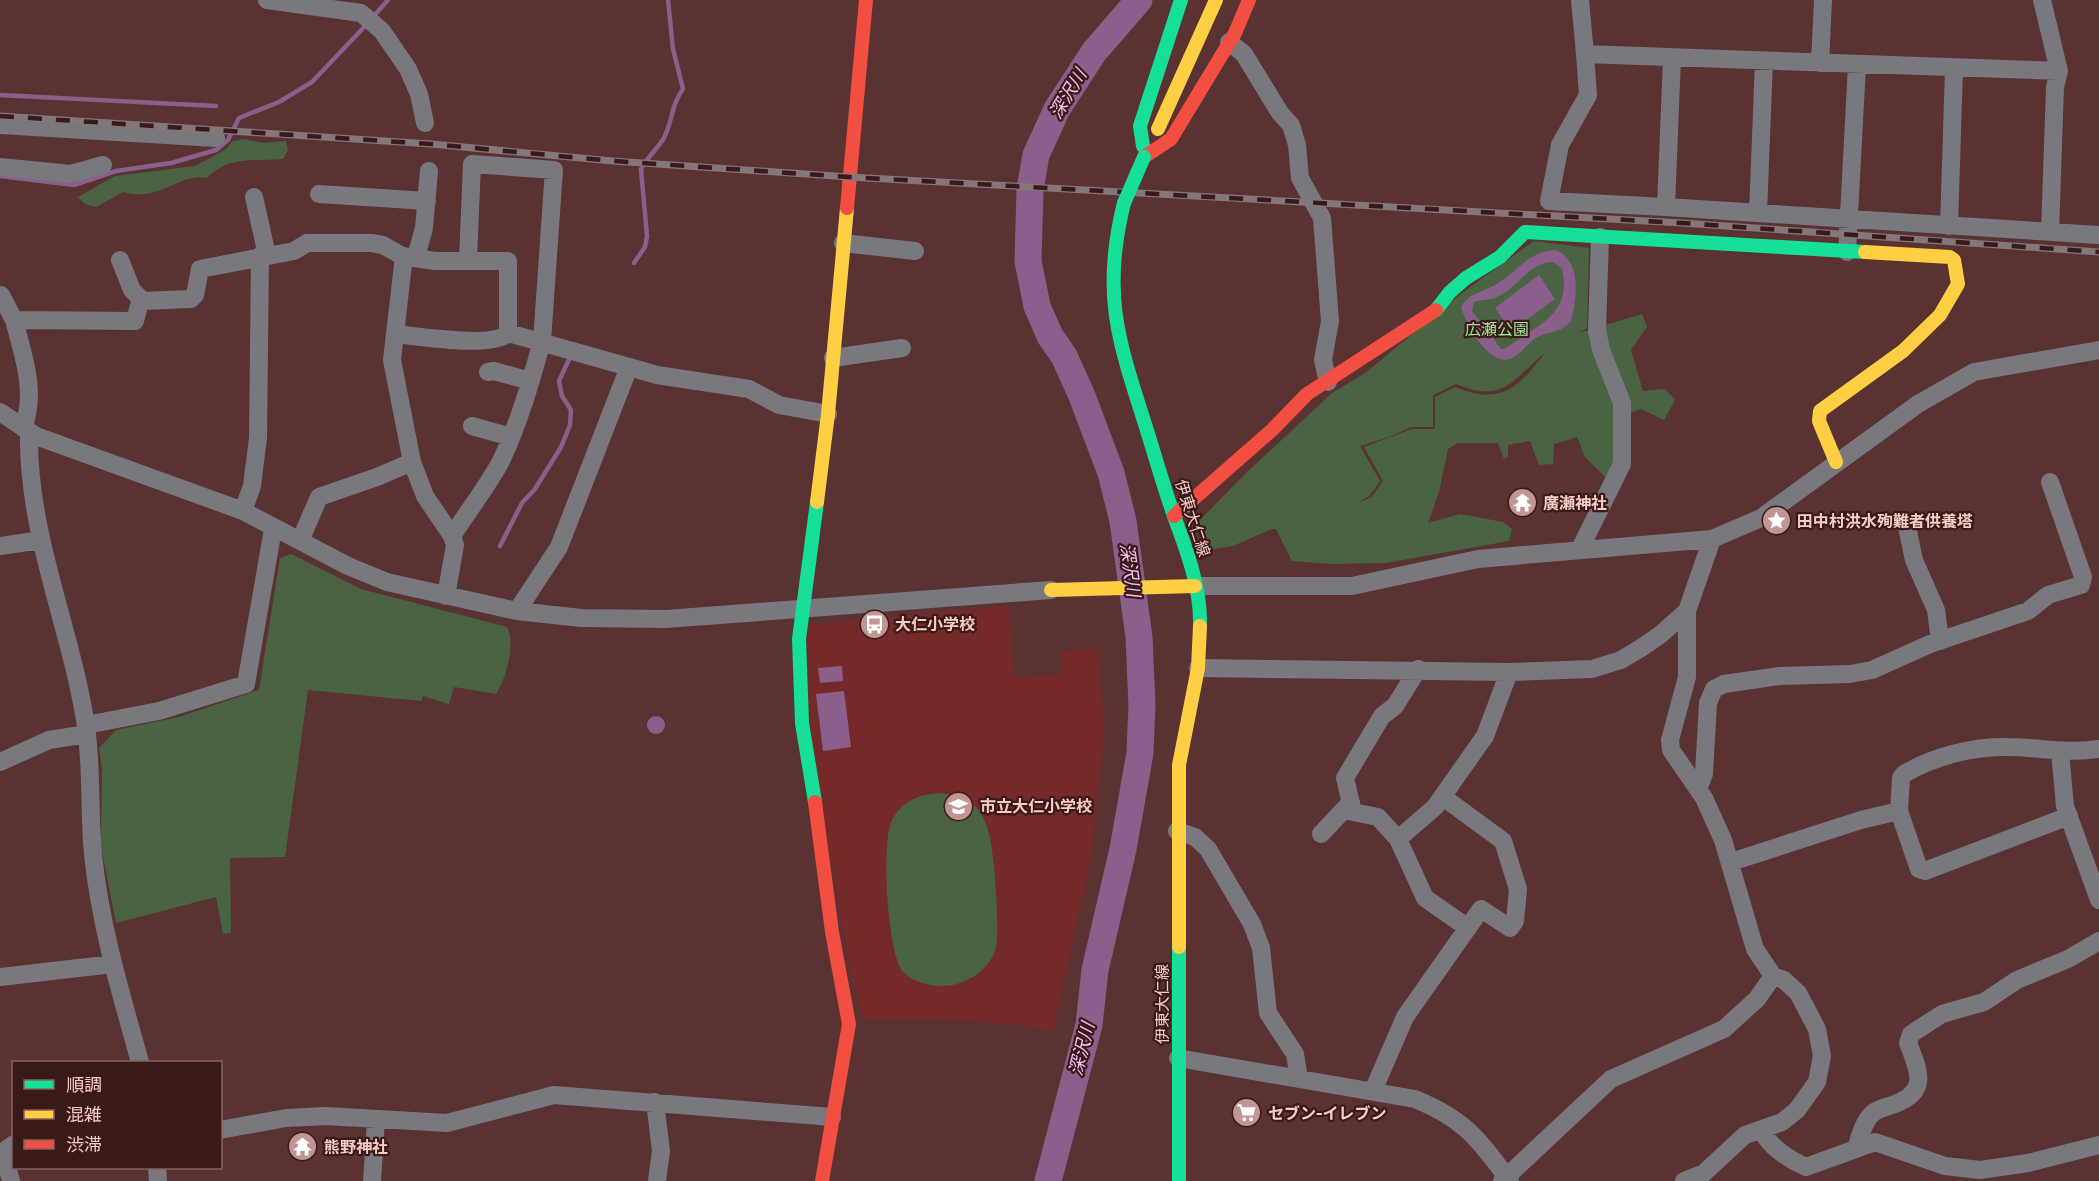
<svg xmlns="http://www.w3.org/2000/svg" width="2099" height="1181" font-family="'Fira Sans','Noto Sans JP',sans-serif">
  <rect width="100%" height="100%" fill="#5a3232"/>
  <path fill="#752929" d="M1008 605 1015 678 1063 674 1060 652 1097 647 1099 665 1104 733 1099 786 1090 862 1053 1031 1014 1024 941 1019H864L852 981 810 738 807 625Z"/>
  <path fill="#4a6443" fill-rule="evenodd" d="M245 139 262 143 286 141 288 150 283 159C253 162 230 155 207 178 180 172 159 203 123 192L96 207 85 204 78 197 115 176 195 166 225 150 233 141Z
    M1534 241 1589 248 1587 328 1579 333 1642 314 1647 327 1631 350 1643 391 1665 389 1675 400 1664 420 1641 409 1613 420 1618 462 1607 479 1585 457 1577 437 1554 444 1553 464 1539 465 1530 441 1508 445V457L1504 459 1498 443H1458L1448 449 1439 492 1428 523 1460 514 1503 522 1512 529 1509 541 1386 563 1330 564 1292 561 1276 529H1272L1233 546 1203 551 1198 522 1245 474 1332 393 1364 374 1462 293ZM1545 353C1518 388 1501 406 1455 387L1435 397V429H1412L1364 447 1383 481 1372 497 1358 503 1370 495 1380 481 1360 446 1389 437 1411 427H1433V395L1456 384C1504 404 1512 380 1545 353Z
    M291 554 361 589 507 627C516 645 506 678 496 694L454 687 449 704 423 696 421 701 308 690 285 857 230 858 231 933 223 934 216 897 116 923 101 846 102 769 99 748 116 730 179 717 259 690 280 558Z
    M941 793C952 795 966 796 974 805 982 814 986 822 989 833 994 852 1001 935 995 951 987 973 963 986 941 986 929 986 912 981 903 972 887 954 881 841 892 820 903 800 920 794 941 793Z"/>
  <path fill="#8b5f8c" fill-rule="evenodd" d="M1556 250C1582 261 1577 298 1571 321 1561 333 1550 331 1538 337 1528 342 1522 353 1512 358 1491 370 1465 323 1461 307 1470 293 1478 294 1491 287 1517 275 1524 252 1556 250ZM1553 262 1562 268C1573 315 1537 325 1505 349H1501L1472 311 1474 302C1481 300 1490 300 1497 297 1519 287 1527 263 1553 262Z
    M1539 275 1555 299 1511 331 1495 308Z
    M842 666 843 681 820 683 818 668Z
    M844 691 851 747 823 751 816 694Z
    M647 725a9 9 0 1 1 18 0a9 9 0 1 1-18 0Z"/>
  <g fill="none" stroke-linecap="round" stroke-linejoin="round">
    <path stroke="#8b5f8c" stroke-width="4.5" d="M372 18 388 0
      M0 95 216 106
      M0 176 74 185 116 171 171 163 216 150 228 140 239 118 279 102 312 82 367 24
      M634 263 645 247 647 236 641 169C647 158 657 149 664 138 673 120 671 105 683 89L673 49 668 0
      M500 546 522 503 535 489 561 447 570 425 571 410 562 396 559 381 571 355"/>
    <path stroke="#8b5f8c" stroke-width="27" d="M1048 1181 1089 1025 1095 970 1123 849 1140 753 1142 706 1139 637 1123 521 1111 473 1082 396 1064 356 1050 336 1037 306 1028 261 1030 190 1036 155 1057 109 1094 52 1139 0"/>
    <path stroke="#79787f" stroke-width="18" d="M267 0 361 13 382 31 408 69 419 94 425 123
      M1580 0 1585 54 2059 71
      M2042 0 2059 71 2055 87 2050 232
      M1229 42 1244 54 1280 113 1291 125 1297 145 1300 178 1322 218 1330 321 1323 360 1328 382
      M1585 54 1588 95 1560 145 1549 201 1666 207
      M1672 58 1666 207 2099 235
      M1820 63 1823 0
      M0 125 216 138
      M0 167 71 174 103 165
      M319 194 427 201
      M254 197 267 255
      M1758 213 1764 61
      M1949 226 1954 69
      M843 243 915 251
      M1847 252 1857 66
      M416 257 424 228 429 171
      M120 260 132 290 143 301
      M1 295 14 320
      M395 334 404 256
      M833 358 902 348
      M488 372 494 371 530 381
      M0 412 36 436 243 511 348 566 387 582 517 611 581 618 666 619 1051 590
      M472 426 511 437
      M23 428C37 392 23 355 14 320L135 321 140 302 143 301 191 299 195 295 200 269 294 251 307 243H371L383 245 402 256 435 261H508V333
      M29 432C27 534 71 627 86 726 92 768 89 811 93 854 100 925 121 994 140 1062
      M412 462 425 496 452 536 455 545 446 596
      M243 511 252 486 258 438 260 256
      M1906 522 1914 560 1936 610 1940 641
      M452 536C468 511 487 487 501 461 519 423 531 381 542 341L554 170 472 164 468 260
      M300 541 319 497 377 477 412 462 392 360 395 334C417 336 494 349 508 333L629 367
      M0 546 41 540
      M1580 549 1622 464V403L1601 350 1597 330 1600 237
      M1195 586H1352L1478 559 1712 539 1761 518 1918 404 1974 372 2099 350
      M517 611 559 547 629 367 657 375 749 389 779 405 828 414
      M1198 668 1509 672 1592 669 1621 660 1641 648 1660 635 1687 611
      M86 725 159 711 246 684 273 529
      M2060 752 2065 806 2099 900
      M0 762 49 740 87 734
      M1698 789 1704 774 1708 703 1714 689 1724 684 1780 676 1850 674 1872 670 1930 644 2028 611 2048 595 2081 585 2083 577 2050 482
      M1899 811 1901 778 1904 774C1932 757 1974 746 2006 747 2038 747 2068 754 2099 749
      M1177 831 1195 837 1208 849 1252 924 1261 948 1268 1013 1295 1054 1299 1079
      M1321 834 1351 802
      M1398 839 1378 817 1353 812 1345 778 1382 716 1395 706 1418 669
      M1731 862 1861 820 1899 811 1919 869 1925 871 2069 816
      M1468 928 1425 898 1398 839 1435 807 1485 736 1509 672
      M0 977 113 964
      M1178 1058 1415 1099C1466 1120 1478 1139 1510 1181
      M1373 1091 1405 1017 1481 909 1510 928 1515 921 1518 889 1503 841 1443 797
      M655 1102 661 1151 657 1181
      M220 1130 286 1118 326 1116 447 1123 554 1095 832 1117
      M1762 1130C1768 1146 1790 1160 1806 1167L1875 1142 1945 1166 1980 1170 2028 1163 2099 1145
      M1857 1146C1860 1135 1864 1121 1873 1113 1879 1108 1888 1107 1895 1104 1930 1091 1918 1069 1908 1043L1911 1034 1942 1014 1984 1002 2017 980 2068 959 2099 941
      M157 1168 158 1181
      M11 1181 3 1152 14 1144
      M372 1181 376 1120
      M1502 1181 1611 1079 1724 1029 1757 999 1773 976
      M1684 1181 1704 1173 1745 1135 1782 1122 1797 1110 1817 1082 1822 1056 1817 1029 1798 993 1784 980 1773 976 1755 949 1723 840 1704 798 1671 750 1670 740 1687 677V611L1712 539"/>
    <path stroke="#16e098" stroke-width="14" d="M1143 146 1140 126 1181 0
      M1124 203C1102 291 1117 337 1144 421 1154 452 1163 485 1174 516 1187 551 1201 588 1200 626
      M1436 310 1450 292 1466 278 1500 257 1525 232 1865 252
      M815 802 802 723 799 639 817 502
      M1179 947V1181"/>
    <path stroke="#ffcf43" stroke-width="14" d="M1158 129 1216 0
      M1836 462 1819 421 1820 411 1903 351 1940 315 1958 284 1954 260 1950 257 1865 252
      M817 502 828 414 847 208
      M1051 590 1195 586
      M1179 947V765L1198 668 1200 626"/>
    <path stroke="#f24e42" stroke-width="14" d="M1144 157 1171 139 1235 33 1249 0
      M847 208 866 0
      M1174 516 1272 430 1307 394 1436 310
      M815 802 832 932 849 1024 822 1181"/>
    <defs>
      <path id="rail" d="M0 116 431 144 613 161 849 177 1682 223 2099 252"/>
    </defs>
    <use href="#rail" stroke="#847779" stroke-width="7"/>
    <use href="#rail" stroke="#3a1a18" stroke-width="4.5" stroke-dasharray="14" stroke-linecap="butt"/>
    <path stroke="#16e098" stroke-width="14" d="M1124 203 1144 157"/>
  </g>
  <defs>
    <symbol id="temple-disc" viewBox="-11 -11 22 22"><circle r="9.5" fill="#c19593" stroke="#3a1a18"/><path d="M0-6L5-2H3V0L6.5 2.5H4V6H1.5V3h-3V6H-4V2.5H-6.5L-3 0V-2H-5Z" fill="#fff"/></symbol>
    <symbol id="sight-disc" viewBox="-11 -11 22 22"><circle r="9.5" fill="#c19593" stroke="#3a1a18"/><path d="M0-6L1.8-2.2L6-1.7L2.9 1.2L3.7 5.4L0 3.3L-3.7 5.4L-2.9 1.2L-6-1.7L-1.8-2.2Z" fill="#fff"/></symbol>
    <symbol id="bus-disc" viewBox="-11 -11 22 22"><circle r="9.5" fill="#c19593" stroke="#3a1a18"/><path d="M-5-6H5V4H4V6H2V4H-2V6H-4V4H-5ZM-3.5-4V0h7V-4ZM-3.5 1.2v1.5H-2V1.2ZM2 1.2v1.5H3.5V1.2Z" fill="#fff"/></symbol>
    <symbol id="school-disc" viewBox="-11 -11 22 22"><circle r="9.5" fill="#c19593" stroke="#3a1a18"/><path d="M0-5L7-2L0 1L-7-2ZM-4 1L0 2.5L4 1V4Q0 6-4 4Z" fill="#fff"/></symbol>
    <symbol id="supermarket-disc" viewBox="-11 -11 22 22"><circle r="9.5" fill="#c19593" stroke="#3a1a18"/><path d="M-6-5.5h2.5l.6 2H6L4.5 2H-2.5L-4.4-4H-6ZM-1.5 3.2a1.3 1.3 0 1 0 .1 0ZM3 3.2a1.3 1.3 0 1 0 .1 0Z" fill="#fff"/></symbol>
  </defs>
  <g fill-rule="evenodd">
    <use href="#temple-disc" x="1506" y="486" width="33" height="33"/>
    <use href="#sight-disc" x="1760" y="504" width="33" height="33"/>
    <use href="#bus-disc" x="858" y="608" width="33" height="33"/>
    <use href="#school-disc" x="942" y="790" width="33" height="33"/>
    <use href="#supermarket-disc" x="1230" y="1096" width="33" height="33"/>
    <use href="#temple-disc" x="286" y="1130" width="33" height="33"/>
  </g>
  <g text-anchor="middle" stroke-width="4.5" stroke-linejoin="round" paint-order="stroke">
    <g font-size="16" fill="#a0e69d" stroke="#3a1a18">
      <text x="1497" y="335">広瀬公園</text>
    </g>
    <g font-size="16" font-weight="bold" fill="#f8cbc7" stroke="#3a1a18" text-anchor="start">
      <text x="1543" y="509">廣瀬神社</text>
      <text x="1797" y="527">田中村洪水殉難者供養塔</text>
      <text x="895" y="630">大仁小学校</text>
      <text x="980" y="812">市立大仁小学校</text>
      <text x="1268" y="1119">セブン-イレブン</text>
      <text x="324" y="1153">熊野神社</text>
    </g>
    <g font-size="16" fill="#f8cbc7" stroke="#3a1a18">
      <text transform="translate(1193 518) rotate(72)" y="6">伊東大仁線</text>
      <text transform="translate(1162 1004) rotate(-90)" y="6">伊東大仁線</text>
    </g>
    <g font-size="18" font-style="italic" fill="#f6c0fb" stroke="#3a1a18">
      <text transform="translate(1068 94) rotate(-59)" y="6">深沢川</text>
      <text transform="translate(1130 570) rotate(82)" y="6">深沢川</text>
      <text transform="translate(1082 1049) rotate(-76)" y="6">深沢川</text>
    </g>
  </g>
  <rect x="12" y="1061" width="210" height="108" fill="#3a1a18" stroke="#86615e" stroke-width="1.5"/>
  <rect x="24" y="1080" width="30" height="9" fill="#16e098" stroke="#86615e" stroke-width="1.5"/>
  <text x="66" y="1091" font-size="18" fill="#f8cbc7">順調</text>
  <rect x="24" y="1110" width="30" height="9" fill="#ffcf43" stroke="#86615e" stroke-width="1.5"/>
  <text x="66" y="1121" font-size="18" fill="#f8cbc7">混雑</text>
  <rect x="24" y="1140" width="30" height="9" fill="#f24e42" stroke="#86615e" stroke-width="1.5"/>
  <text x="66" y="1151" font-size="18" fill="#f8cbc7">渋滞</text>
</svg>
